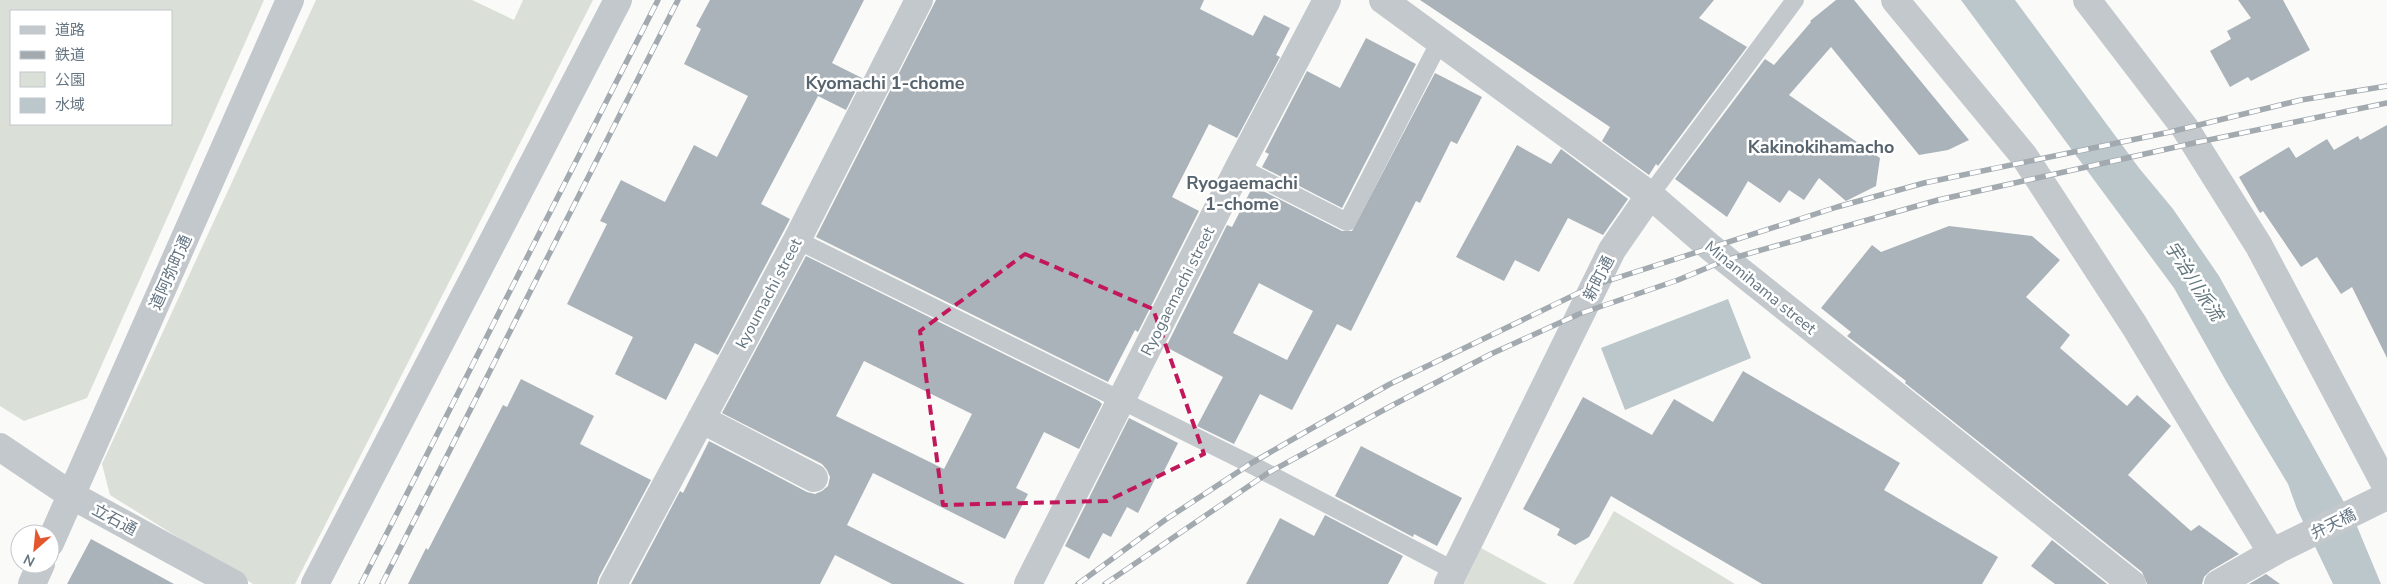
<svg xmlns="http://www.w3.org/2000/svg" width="2387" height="584" font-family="'Nunito Sans','Noto Sans JP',sans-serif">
  <rect width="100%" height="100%" fill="#fafaf8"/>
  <path fill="#dadfd7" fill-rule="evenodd" d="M0 0H264L87 398 24 421 0 406ZM11 11H171V124H11Z
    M316 0H472L514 20 523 0H593L295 584H253L110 495 102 464Z
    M1614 511 1735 584H1573Z
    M1481 548 1547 584H1464Z"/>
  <path fill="#bbc7cb" d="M1961 0H2015L2139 168 2173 209 2219 276 2356 524 2381 584H2333L2297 509 2288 484 2226 381 2174 288Z
    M1728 299 1751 358 1625 410 1601 348Z"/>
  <path fill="#aab3b9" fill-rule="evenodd" d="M710 0H864L832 63 862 78 846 110 818 96 761 204 790 219 718 355 695 343 666 400 615 374 633 337 567 304 607 224 600 221 621 180 665 202 694 145 717 157 748 96 684 64 701 29 696 26Z
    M936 0H1204L1200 9 1253 36 1264 15 1290 28 1276 55 1280 57 1237 138 1209 124 1172 197 1199 211 1138 332 1135 330 1108 382 816 237Z
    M1420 0H1714L1699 18 1747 47 1658 166 1656 164 1649 175 1602 141 1610 127Z
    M1836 0H1854L1969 140 1948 150 1919 155 1831 47 1789 95 1880 158 1876 186 1846 201 1819 178 1804 200 1789 190 1780 203 1748 181 1727 217 1675 179 1765 59 1774 65 1811 22 1810 21Z
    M2238 0H2283L2310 50 2251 81 2248 77 2230 87 2210 51 2231 39 2227 31 2251 18Z
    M1366 38 1416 64 1342 208 1262 167 1269 154 1265 152 1307 71 1340 88Z
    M1435 73 1482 97 1457 144 1451 141 1420 203 1416 201 1351 331 1337 324 1292 410 1260 394 1234 444 1197 426 1223 377 1166 347 1227 225 1232 227 1253 186 1342 231H1352ZM1259 283 1313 311 1287 360 1233 333Z
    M2387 125V358L2352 287 2341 294 2317 257 2301 267 2263 211 2260 213 2239 177 2289 147 2296 158 2327 139 2334 150 2358 136 2360 140Z
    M1517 145 1551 164 1561 149 1628 199 1603 235 1568 218 1539 272 1515 260 1504 281 1456 257Z
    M1949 226 2032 236 2060 260 2026 297 2070 335 2060 348 2127 406 2137 395 2171 426 2128 475 2191 531 2199 525 2239 554 2210 571 2204 577 2202 584H2147L2142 572 1905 383 1906 381 1847 336 1851 332 1821 308 1872 245 1881 252Z
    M806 256 1099 401 1102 404 1079 449 1044 432 1016 488 1028 494 1005 539 873 473 847 525 965 584H892L835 555 820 584H631L680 491 683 493 709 441 807 492 815 494 822 491 828 486 830 477 827 470 822 464 722 413ZM864 361 972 414 944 469 836 416Z
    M1743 371 1900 463 1884 490 1998 557 1982 584H1762L1611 496 1589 537 1575 545 1557 535 1560 529 1523 509 1583 397 1652 435 1674 399 1713 422Z
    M521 379 594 416 580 444 651 480 599 577 597 584H408L426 548 428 550 503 405 507 407Z
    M1129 418 1178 443 1161 477 1157 475 1138 513 1127 507 1111 537 1103 533 1089 559 1065 546Z
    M1361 446 1462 498 1437 546 1414 534 1413 537 1335 496Z
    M1325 515 1403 556 1388 584H1246L1280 518 1314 536Z
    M91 539 174 584H67Z
    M2052 540 2107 584H2055L2031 566Z
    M2266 574 2280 584H2249Z"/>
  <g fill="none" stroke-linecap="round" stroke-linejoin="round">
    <path stroke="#c3c8cc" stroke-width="18" d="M1239 167 1347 222 1440 41
      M1650 195 1795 0
      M797 240 1250 464 1455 571"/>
    <path stroke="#c3c8cc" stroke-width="28" d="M1383 0 1650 195 1710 247 2132 584
      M1895 0 2024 156 2134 325 2272 553
      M2087 0 2185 128 2259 246 2387 488
      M701 419 814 478
      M0 447 71 495 234 584
      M50 543 290 0
      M32 584 41 564
      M315 584 618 0
      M613 584 797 240 919 0
      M1028 584 1239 167 1327 0
      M1448 584 1612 250 1650 195
      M2218 584 2279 549 2387 496"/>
    <defs>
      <path id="rail" d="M361 584 658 0
        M382 584 678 0
        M1078 584 1165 520 1250 464 1307 431 1390 384 1595 285 1837 207 1924 183 2170 132 2301 100 2387 86
        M1105 584 1268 473 1391 406 1491 354 1579 314 1678 280 1726 260 1938 200 2194 143 2387 103"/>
    </defs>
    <use href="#rail" stroke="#a2aab0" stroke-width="5.5"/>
    <use href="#rail" stroke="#fff" stroke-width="4" stroke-dasharray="11" stroke-linecap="butt"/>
  </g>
  <path fill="none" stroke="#c2185b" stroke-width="4" stroke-dasharray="10 6" stroke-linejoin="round" d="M1025 254 1153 309 1204 454 1107 501 943 505 920 331Z"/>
  <g text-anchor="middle" stroke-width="5" stroke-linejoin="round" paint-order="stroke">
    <g font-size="16" fill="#657683" stroke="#fff">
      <text transform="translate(170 272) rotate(-66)" y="6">道阿弥町通</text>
      <text transform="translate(1598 278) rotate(-63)" y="6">新町通</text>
      <text transform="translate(1761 287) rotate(39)" y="6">Minamihama street</text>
      <text transform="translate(1177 291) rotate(-63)" y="6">Ryogaemachi street</text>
      <text transform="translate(768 293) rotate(-62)" y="6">kyoumachi street</text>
      <text transform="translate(115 519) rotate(28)" y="6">立石通</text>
      <text transform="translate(2333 523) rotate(-26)" y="6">弁天橋</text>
    </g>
    <g font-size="18" font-weight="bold" fill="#57646e" stroke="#fff">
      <text x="885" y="89">Kyomachi 1-chome</text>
      <text x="1821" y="153">Kakinokihamacho</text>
      <text x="1242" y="189">Ryogaemachi<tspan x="1242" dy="21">1-chome</tspan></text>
    </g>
    <g font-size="18" font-style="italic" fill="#60757c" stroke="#fff">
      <text transform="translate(2194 281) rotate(57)" y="6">宇治川派流</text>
    </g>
  </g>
  <rect x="10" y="10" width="162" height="115" fill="#ffffff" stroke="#c1c8cd"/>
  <rect x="20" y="26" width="25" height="8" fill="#c3c8cc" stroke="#c1c8cd"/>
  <text x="55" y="35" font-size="15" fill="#657683">道路</text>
  <rect x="20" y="51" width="25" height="8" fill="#a2aab0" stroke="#c1c8cd"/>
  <text x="55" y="60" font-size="15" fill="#657683">鉄道</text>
  <rect x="20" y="72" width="25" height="15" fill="#dadfd7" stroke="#c1c8cd"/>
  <text x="55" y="85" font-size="15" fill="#657683">公園</text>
  <rect x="20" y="98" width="25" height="15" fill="#bbc7cb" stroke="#c1c8cd"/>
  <text x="55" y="110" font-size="15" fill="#657683">水域</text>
  <g transform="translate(35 549) rotate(207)"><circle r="24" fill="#ffffff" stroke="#c1c8cd"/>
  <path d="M0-4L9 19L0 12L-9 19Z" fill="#e4572e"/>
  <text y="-8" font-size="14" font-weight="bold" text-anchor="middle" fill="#657683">N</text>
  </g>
</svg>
